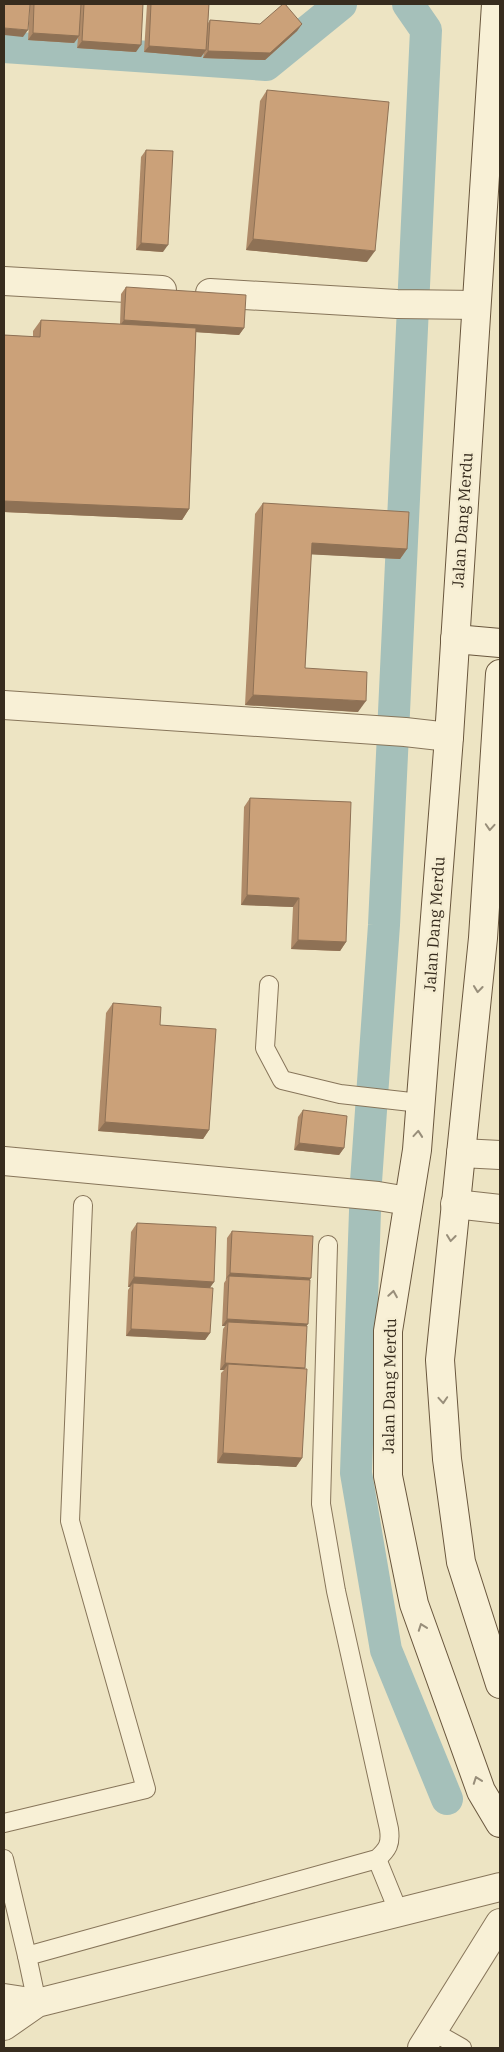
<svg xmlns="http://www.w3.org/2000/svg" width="504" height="2052" font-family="'IBM Plex Serif',serif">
<rect width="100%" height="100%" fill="#ede4c3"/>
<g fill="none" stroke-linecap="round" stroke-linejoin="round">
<!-- canal -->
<g stroke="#a5c0ba" stroke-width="32">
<path d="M408,4L426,30L384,925L366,1182L356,1473L386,1650L447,1799"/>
<path d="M4,47L266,65L341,4"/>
</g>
<!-- lane casing -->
<g stroke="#87755a" stroke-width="20">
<g id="lane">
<path d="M269,985L265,1048L282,1080L340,1094L420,1103"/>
<path d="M4,1823L146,1789L70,1521L83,1205"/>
<path d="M4,1859L27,1956"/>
<path d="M377,1859L399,1913"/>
<path d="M37,2003L27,1956L377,1859C388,1849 391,1844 389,1829L336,1591L321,1504L328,1245"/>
<path d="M432,2031L462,2048"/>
</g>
</g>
<!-- street casing -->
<g stroke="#87755a" stroke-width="30">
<g id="street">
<path d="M4,281L162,290"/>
<path d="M210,293L397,304L476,305"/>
<path d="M4,705L405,732L449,737"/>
<path d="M461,1153L500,1155"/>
<path d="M4,1161L378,1196L408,1201"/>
<path d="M455,1204L500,1209"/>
<path d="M4,1998L37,2003"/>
<path d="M4,2026L37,2003L500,1887"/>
<path d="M422,2048L500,1923"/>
</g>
</g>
<!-- secondary casing -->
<g stroke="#69563d" stroke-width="30">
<g id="secondary">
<path d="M496,4L449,737L417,1150L388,1331V1476L414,1604L481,1791L500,1823"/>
<path d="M455,639L500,643"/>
<path d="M500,674L483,938L440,1360L447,1459L461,1562L500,1684"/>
</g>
</g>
<!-- lane -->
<use href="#lane" stroke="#f8f0d6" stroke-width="18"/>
<!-- street -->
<use href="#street" stroke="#f8f0d6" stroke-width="28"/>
<!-- secondary -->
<use href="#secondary" stroke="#f8f0d6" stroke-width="28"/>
</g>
<!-- wall -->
<g fill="#af8a68">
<path d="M30,4H143L136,52L77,48L78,38L74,43L28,40Z"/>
<path d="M147,4H209L208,23L210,20L260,24H302L297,31L265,60L203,58L204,53L201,57L144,52Z"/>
<path d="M267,90L367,262L246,250L260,101Z"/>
<path d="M146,150L163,252L136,250L141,157Z"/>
<path d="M126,287L244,328L239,335L196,332L189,509L182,520L4,512V335L33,337V331L41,320L120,324L121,294Z"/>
<path d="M263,503L407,549L400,559L311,554L305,668L358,712L245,705L255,514Z"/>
<path d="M250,798L346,942L340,951L291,949L293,907L241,905L244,807Z"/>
<path d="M113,1003L160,1025L209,1130L203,1139L98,1131L106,1013Z"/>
<path d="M303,1110L344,1148L339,1155L294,1150L298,1117Z"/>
<path d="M137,1223L214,1282L210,1287V1333L205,1340L126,1336L128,1290L130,1287H128L131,1232Z"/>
<path d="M232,1231L306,1326L302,1458L296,1467L217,1463L221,1373L224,1370H220L223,1329L225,1326H222L224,1283L226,1280L227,1238Z"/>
</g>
<!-- shaded-wall -->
<g fill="#8e7155">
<path d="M302,24L297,31L265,60L203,58L208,51Z"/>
<path d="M4,28L28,30L23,37L4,35Z"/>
<path d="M33,33L79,36L74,43L28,40Z"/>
<path d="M82,41L141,45L136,52L77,48Z"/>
<path d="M149,46L206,50L201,57L144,52Z"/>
<path d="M253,239L375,251L367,262L246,250Z"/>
<path d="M141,243L168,245L163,252L136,250Z"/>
<path d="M124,320L244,328L239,335L119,327Z"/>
<path d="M4,501L189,509L182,520L4,512Z"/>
<path d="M312,543L407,549L400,559L304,554Z"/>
<path d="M253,695L366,701L358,712L245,705Z"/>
<path d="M247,895L299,898L293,907L241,905Z"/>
<path d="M298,940L346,942L340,951L291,949Z"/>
<path d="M105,1122L209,1130L203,1139L98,1131Z"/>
<path d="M299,1143L344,1148L339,1155L294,1150Z"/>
<path d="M230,1273L311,1278L306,1285L229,1276L225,1280Z"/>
<path d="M134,1277L214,1282L207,1292L133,1283L130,1287H128Z"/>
<path d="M227,1319L308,1324L303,1331L228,1322L225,1326H222Z"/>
<path d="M131,1329L210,1333L205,1340L126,1336Z"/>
<path d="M225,1363L305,1368L228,1364L224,1370H220Z"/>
<path d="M223,1453L302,1458L296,1467L217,1463Z"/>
</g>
<!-- building -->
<g fill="#cba179" stroke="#8e7155">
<path d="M4,4H30L28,30L4,28Z"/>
<path d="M34,4H81L79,36L33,33Z"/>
<path d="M84,4H143L141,45L82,41Z"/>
<path d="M151,4H209L206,50L149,46Z"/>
<path d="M283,4H285L302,24L270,53L208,51L210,20L260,24Z"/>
<path d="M267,90L389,102L375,251L253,239Z"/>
<path d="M146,150L173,151L168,245L141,243Z"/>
<path d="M126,287L246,295L244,328L124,320Z"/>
<path d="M41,320L196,328L189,509L4,501V335L40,337Z"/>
<path d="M263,503L409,512L407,549L312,543L305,668L367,672L366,701L253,695Z"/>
<path d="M250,798L351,802L346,942L298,940L299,898L247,895Z"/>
<path d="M113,1003L161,1007L160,1025L216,1029L209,1130L105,1122Z"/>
<path d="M303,1110L347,1116L344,1148L299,1143Z"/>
<path d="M137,1223L216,1227L214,1282L134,1277Z"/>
<path d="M232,1231L313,1236L311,1278L230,1273Z"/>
<path d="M229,1276L310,1280L308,1324L227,1319Z"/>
<path d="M133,1283L213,1288L210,1333L131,1329Z"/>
<path d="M228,1322L307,1326L305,1368L225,1363Z"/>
<path d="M228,1364L307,1369L302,1458L223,1453Z"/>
</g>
<!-- one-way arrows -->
<defs><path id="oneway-chevron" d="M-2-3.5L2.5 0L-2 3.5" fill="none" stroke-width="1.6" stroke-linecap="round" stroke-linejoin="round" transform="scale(1.25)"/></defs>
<g stroke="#988e7a">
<use href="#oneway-chevron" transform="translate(490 827) rotate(94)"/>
<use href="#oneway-chevron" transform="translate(478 989) rotate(96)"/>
<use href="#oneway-chevron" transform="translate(418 1134) rotate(-85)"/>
<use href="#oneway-chevron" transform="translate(451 1238) rotate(97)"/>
<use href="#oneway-chevron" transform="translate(393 1294) rotate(-81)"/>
<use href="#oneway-chevron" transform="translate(443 1400) rotate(86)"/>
<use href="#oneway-chevron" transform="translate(422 1627) rotate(-110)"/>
<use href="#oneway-chevron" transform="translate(477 1780) rotate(-110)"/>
</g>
<g text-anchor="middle" stroke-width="5" stroke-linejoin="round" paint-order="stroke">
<!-- street labels -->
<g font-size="16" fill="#372c1e" stroke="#f5edd2">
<text transform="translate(462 520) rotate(-86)" y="6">Jalan Dang Merdu</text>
<text transform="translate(434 924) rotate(-86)" y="6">Jalan Dang Merdu</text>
<text transform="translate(389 1386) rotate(-89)" y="6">Jalan Dang Merdu</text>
</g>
</g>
<!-- border -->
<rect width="504" height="2052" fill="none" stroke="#372c1e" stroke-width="10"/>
</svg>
